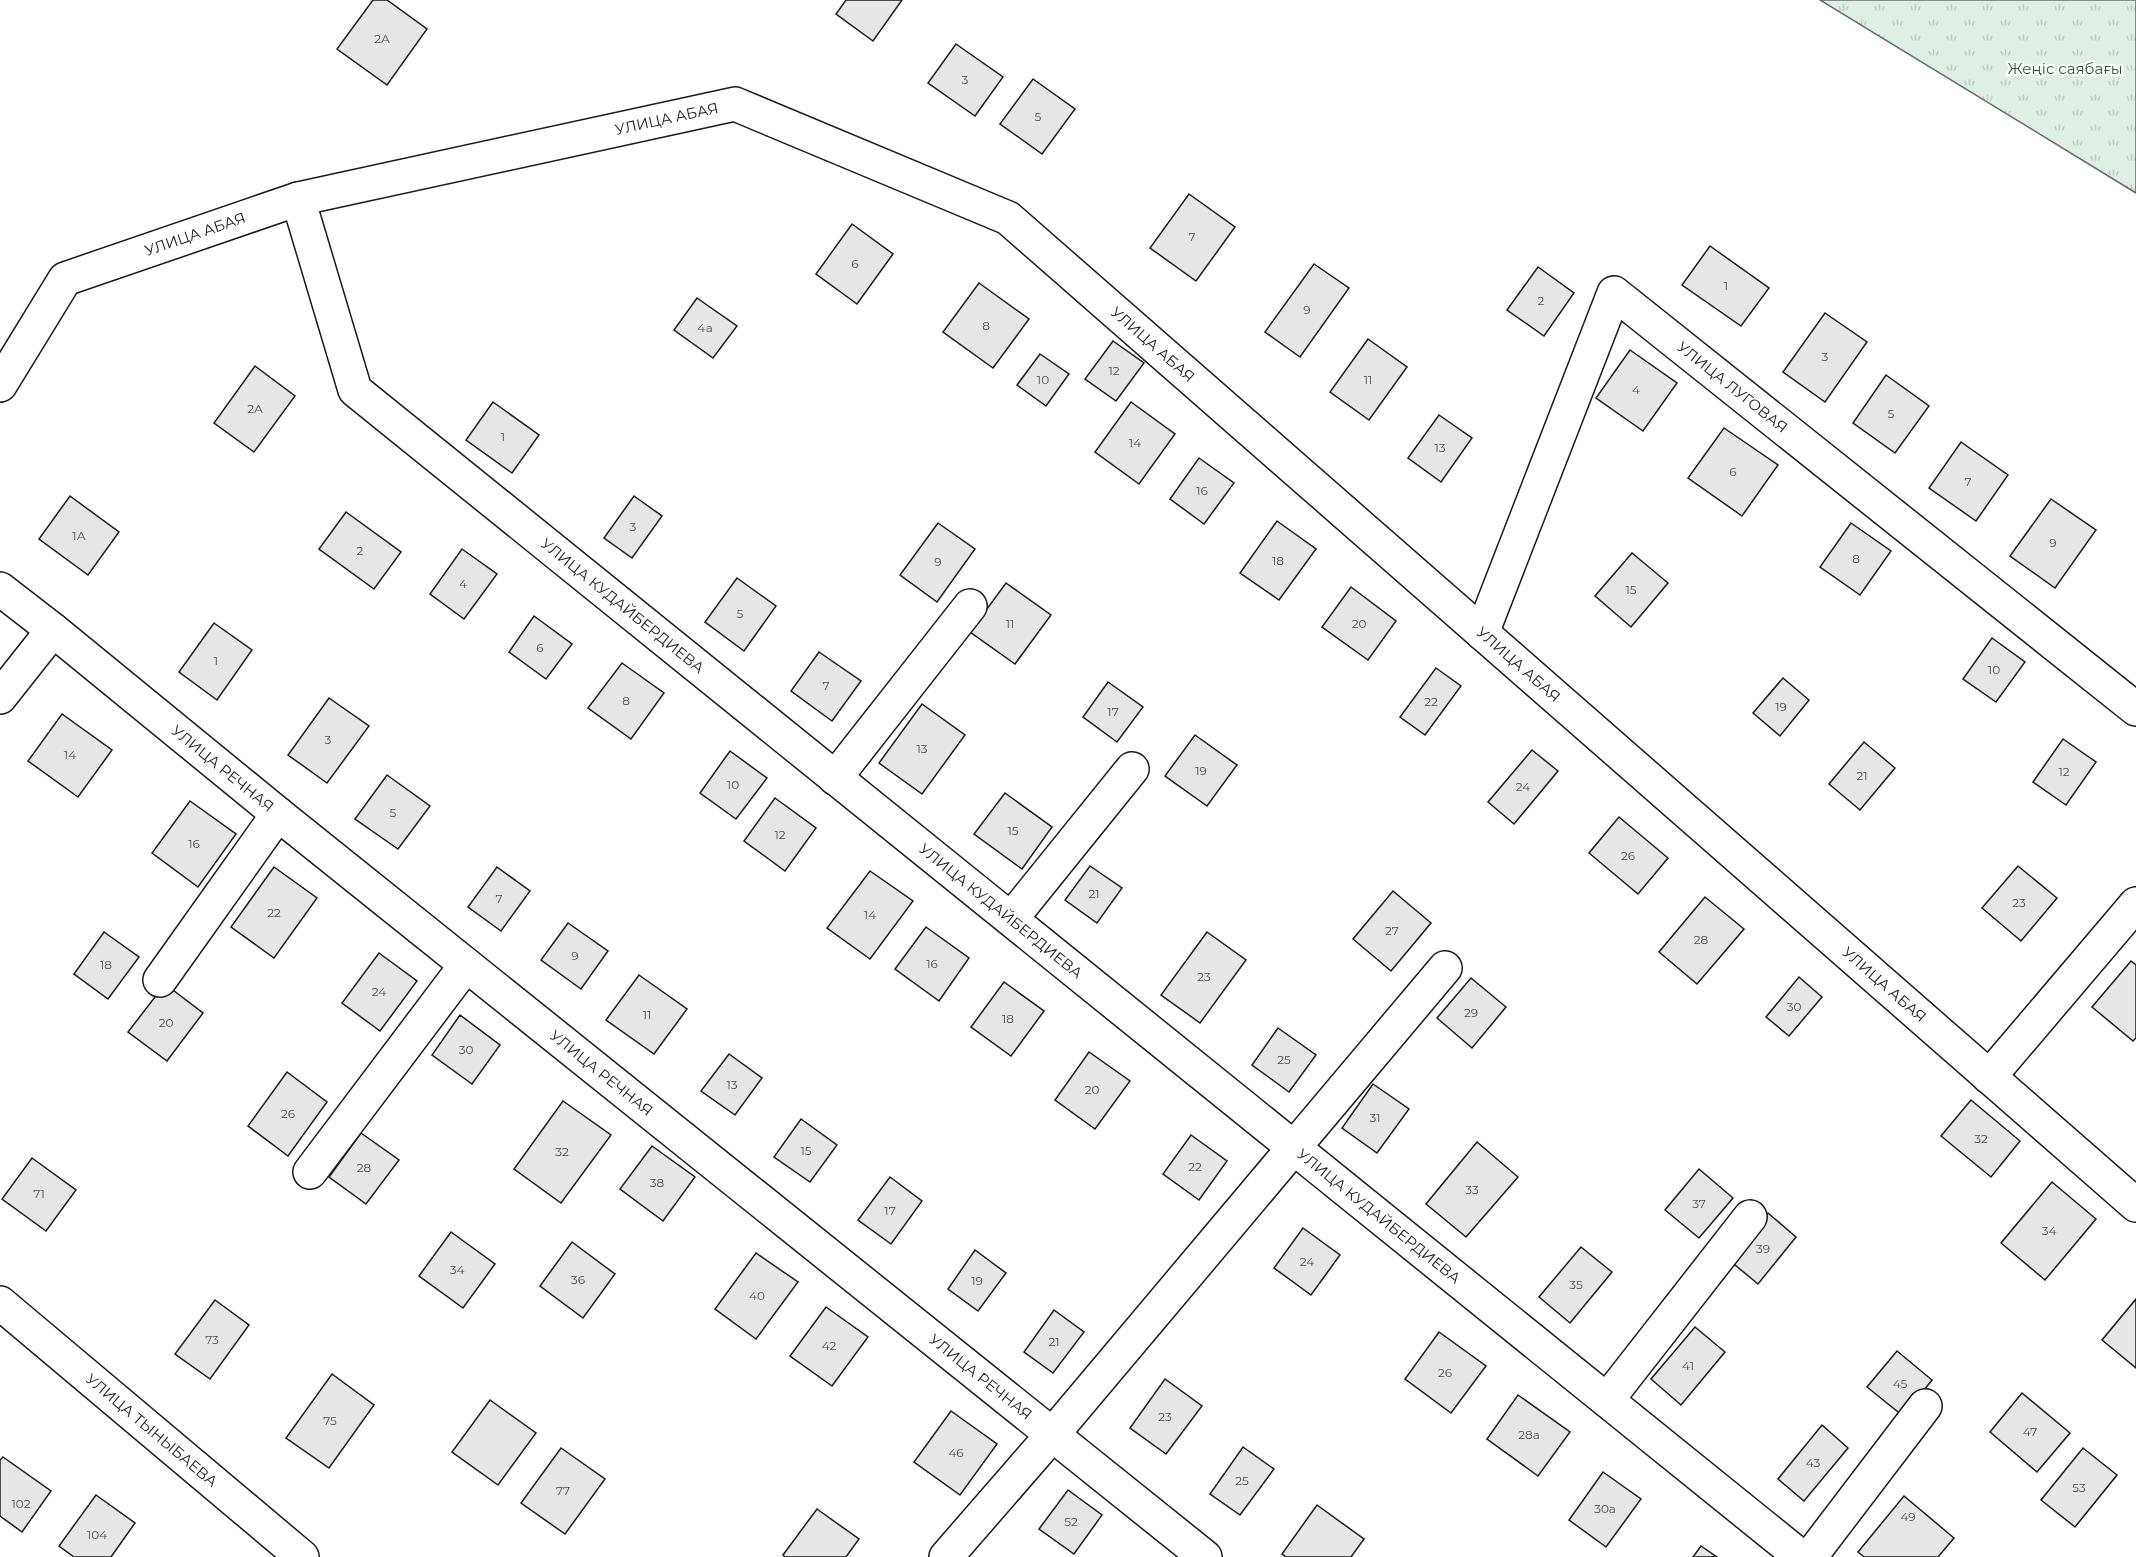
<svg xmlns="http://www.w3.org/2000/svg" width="2136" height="1557" font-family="Montserrat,sans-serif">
<defs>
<pattern id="park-tufts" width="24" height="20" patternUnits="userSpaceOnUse" patternTransform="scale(1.5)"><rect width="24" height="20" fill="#e0efe3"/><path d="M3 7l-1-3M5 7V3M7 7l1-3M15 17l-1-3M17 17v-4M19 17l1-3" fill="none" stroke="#c0ccc2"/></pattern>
</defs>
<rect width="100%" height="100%" fill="#fff"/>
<!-- park -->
<path fill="url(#park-tufts)" stroke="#6a6a6a" stroke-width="1.5" d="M1820,0H2136V193Z"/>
<!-- building -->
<g fill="#e6e6e6" stroke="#1a1a1a" stroke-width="1.5">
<path d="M373,0H387L427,29L387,85L337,49Z"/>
<path d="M846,0H902L873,41L836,14Z"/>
<path d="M956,44L1003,77L975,116L928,83Z"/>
<path d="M1033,79L1075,109L1042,154L1000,124Z"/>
<path d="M1189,194L1235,227L1196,281L1150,248Z"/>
<path d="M852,224L893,254L857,304L816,274Z"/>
<path d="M1710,246L1769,288L1741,326L1682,285Z"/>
<path d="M1314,264L1349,288L1300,357L1265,332Z"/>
<path d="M1538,267L1574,293L1544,336L1507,310Z"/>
<path d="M979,283L1029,319L993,368L943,332Z"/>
<path d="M697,298L737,326L713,358L674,330Z"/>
<path d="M1825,313L1867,342L1825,402L1783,372Z"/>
<path d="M1368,339L1407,367L1369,420L1330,392Z"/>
<path d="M1113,341L1144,363L1116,401L1085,379Z"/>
<path d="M1630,350L1677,383L1643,431L1596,398Z"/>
<path d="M1040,354L1069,374L1046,406L1017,385Z"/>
<path d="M255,366L295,396L254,452L214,423Z"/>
<path d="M1886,375L1929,406L1895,453L1853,423Z"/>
<path d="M493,402L539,435L512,473L466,440Z"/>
<path d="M1131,402L1175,434L1139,484L1095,452Z"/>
<path d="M1439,415L1472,438L1441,482L1408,458Z"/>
<path d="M1724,428L1778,465L1742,516L1688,478Z"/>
<path d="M1961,442L2008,475L1976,521L1929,488Z"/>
<path d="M1199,458L1234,483L1204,524L1170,499Z"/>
<path d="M70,496L119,532L88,575L39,539Z"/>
<path d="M634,496L662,516L632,558L604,538Z"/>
<path d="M2051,499L2096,530L2055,588L2010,556Z"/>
<path d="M346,512L401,552L374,589L319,549Z"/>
<path d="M1277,521L1316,549L1279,600L1240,573Z"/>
<path d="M938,523L975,549L937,602L900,575Z"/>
<path d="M1851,523L1891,551L1860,595L1820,567Z"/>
<path d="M462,549L497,574L464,619L430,594Z"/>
<path d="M1632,553L1668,583L1631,627L1595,596Z"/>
<path d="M737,578L776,606L744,651L705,622Z"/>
<path d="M1006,583L1051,615L1015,664L970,632Z"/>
<path d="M1351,587L1396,621L1368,660L1322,627Z"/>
<path d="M534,616L572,644L546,679L509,652Z"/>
<path d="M214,623L252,650L217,700L179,672Z"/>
<path d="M1992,638L2025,662L1996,702L1963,679Z"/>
<path d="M819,652L861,681L832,721L791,691Z"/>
<path d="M622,663L664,693L631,739L588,708Z"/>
<path d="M1436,668L1461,686L1425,735L1400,717Z"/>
<path d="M1783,678L1809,700L1780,736L1753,713Z"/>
<path d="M1108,682L1143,707L1117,742L1083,717Z"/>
<path d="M329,698L369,726L327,783L288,755Z"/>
<path d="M922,704L965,735L922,794L879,763Z"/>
<path d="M62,714L112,750L78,797L28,761Z"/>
<path d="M1195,735L1237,765L1207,806L1165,776Z"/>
<path d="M2063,739L2096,762L2066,805L2033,782Z"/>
<path d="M1864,742L1895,768L1860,810L1829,784Z"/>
<path d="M1532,750L1558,771L1514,824L1488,802Z"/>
<path d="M730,751L767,778L736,819L700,793Z"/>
<path d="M387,775L430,806L398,849L355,819Z"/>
<path d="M1005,793L1052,827L1022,869L974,834Z"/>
<path d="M775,798L816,828L785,871L744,841Z"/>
<path d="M190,801L236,834L198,887L152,853Z"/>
<path d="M1619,817L1668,858L1638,894L1589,853Z"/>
<path d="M1090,866L1122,888L1097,923L1065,900Z"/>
<path d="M2018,866L2057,898L2021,941L1982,908Z"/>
<path d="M274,867L317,898L274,958L231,927Z"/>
<path d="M497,867L530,891L501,931L468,907Z"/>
<path d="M870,871L913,901L870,959L827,928Z"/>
<path d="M1393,891L1431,923L1391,971L1353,939Z"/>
<path d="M1705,897L1744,929L1697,984L1659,952Z"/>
<path d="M568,923L608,951L581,989L541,960Z"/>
<path d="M926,927L969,958L939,1001L895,969Z"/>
<path d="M104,932L139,957L108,999L74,974Z"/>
<path d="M1207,932L1246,960L1200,1023L1161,995Z"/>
<path d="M379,953L417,981L380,1031L342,1003Z"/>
<path d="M2131,961L2136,965V1038L2133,1041L2092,1007Z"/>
<path d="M639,975L687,1009L654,1054L606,1020Z"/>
<path d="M1799,977L1822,997L1789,1036L1766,1017Z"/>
<path d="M1471,978L1506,1007L1472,1048L1437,1018Z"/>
<path d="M1004,982L1044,1011L1011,1056L971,1027Z"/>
<path d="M165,984L203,1013L167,1061L128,1032Z"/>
<path d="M460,1015L500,1045L472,1084L432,1055Z"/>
<path d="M1278,1028L1316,1055L1289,1092L1252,1065Z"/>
<path d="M1089,1052L1130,1081L1095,1129L1055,1100Z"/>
<path d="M729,1054L762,1078L735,1115L701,1091Z"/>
<path d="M287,1072L327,1102L288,1156L248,1126Z"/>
<path d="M1373,1084L1409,1109L1377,1153L1342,1128Z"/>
<path d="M1971,1100L2020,1141L1991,1177L1941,1136Z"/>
<path d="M563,1101L611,1135L561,1203L514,1169Z"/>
<path d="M801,1119L837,1145L810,1182L774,1157Z"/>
<path d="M361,1133L399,1160L366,1204L329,1177Z"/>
<path d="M1191,1135L1227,1161L1199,1200L1163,1174Z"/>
<path d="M1477,1142L1518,1177L1466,1237L1426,1204Z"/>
<path d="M652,1146L695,1177L663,1221L620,1189Z"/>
<path d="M32,1158L76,1190L46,1231L2,1199Z"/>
<path d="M1699,1169L1733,1198L1699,1238L1665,1210Z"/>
<path d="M890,1177L922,1201L891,1244L858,1220Z"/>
<path d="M2052,1182L2096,1219L2045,1280L2001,1243Z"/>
<path d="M1768,1213L1796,1237L1758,1284L1729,1260Z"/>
<path d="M1303,1228L1340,1255L1311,1295L1274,1268Z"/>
<path d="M451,1232L495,1264L463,1308L419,1276Z"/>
<path d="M572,1242L615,1274L583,1318L540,1286Z"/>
<path d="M1581,1247L1612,1272L1570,1323L1539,1297Z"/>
<path d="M975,1250L1006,1273L978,1311L948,1289Z"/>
<path d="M756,1253L798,1282L756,1339L715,1309Z"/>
<path d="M2136,1299V1368L2102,1340Z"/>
<path d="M215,1300L249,1325L210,1379L175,1354Z"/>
<path d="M826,1307L868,1337L832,1386L790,1356Z"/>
<path d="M1054,1310L1084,1332L1053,1373L1024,1352Z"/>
<path d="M1695,1327L1725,1352L1681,1405L1651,1379Z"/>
<path d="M1439,1332L1486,1366L1451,1413L1405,1379Z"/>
<path d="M1897,1351L1932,1380L1903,1416L1867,1387Z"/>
<path d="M332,1374L374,1405L329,1468L286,1438Z"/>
<path d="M1165,1379L1202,1406L1166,1454L1130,1428Z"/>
<path d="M2022,1393L2070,1433L2037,1472L1990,1432Z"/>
<path d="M1518,1395L1570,1432L1538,1476L1487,1439Z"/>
<path d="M490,1400L536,1433L498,1485L452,1452Z"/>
<path d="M951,1411L997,1444L960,1495L914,1462Z"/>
<path d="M1822,1425L1848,1448L1804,1501L1778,1479Z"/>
<path d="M1243,1447L1274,1469L1240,1515L1210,1494Z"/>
<path d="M561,1448L605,1479L565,1534L521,1503Z"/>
<path d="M2083,1448L2117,1475L2075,1527L2041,1500Z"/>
<path d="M3,1457L51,1491L22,1532L0,1516V1460Z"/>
<path d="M1603,1472L1641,1499L1606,1547L1569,1520Z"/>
<path d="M1068,1490L1102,1515L1074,1554L1039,1529Z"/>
<path d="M96,1495L135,1523L111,1557H74L59,1546Z"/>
<path d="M1904,1496L1954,1538L1938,1557H1864L1858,1552Z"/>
<path d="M1317,1505L1364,1539L1351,1557H1286L1282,1554Z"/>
<path d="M817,1509L859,1539L846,1557H785L783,1555Z"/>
<path d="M1701,1546L1717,1557H1693Z"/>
</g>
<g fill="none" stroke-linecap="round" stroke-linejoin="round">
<!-- minor casing -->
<g stroke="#1a1a1a" stroke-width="36">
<g id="minor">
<path id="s1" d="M298,199L355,390L1801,1557"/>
<path id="s2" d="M0,385L65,279L298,199L735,104L1008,218L2136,1205"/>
<path id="s3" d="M0,589L53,630L278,814L1205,1557"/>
<path id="s4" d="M1482,633L1614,293L2136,709"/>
<path d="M0,697L53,630"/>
<path d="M835,778L970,606"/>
<path d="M1011,919L1132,769"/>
<path d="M160,980L278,814"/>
<path d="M1989,1077L2136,904"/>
<path d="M310,1172L466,965"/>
<path id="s5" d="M0,1303L302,1557"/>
<path d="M1607,1400L1750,1217"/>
<path d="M946,1557L1052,1435L1445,968"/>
<path d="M1810,1557L1925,1406"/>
</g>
</g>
<!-- minor -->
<use href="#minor" stroke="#fff" stroke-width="33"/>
</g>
<g text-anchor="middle" stroke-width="4.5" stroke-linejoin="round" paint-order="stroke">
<!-- number labels -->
<g font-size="12" fill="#4d4d4d">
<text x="382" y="43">2А</text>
<text x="965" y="84">3</text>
<text x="1038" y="121">5</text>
<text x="1192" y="241">7</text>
<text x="855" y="268">6</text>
<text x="1726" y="290">1</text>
<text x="1541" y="305">2</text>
<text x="1307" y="314">9</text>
<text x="986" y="330">8</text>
<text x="705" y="332">4а</text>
<text x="1825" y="361">3</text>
<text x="1114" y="375">12</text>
<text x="1043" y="384">10</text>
<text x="1368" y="384">11</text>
<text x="1636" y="394">4</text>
<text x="255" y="413">2А</text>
<text x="1891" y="418">5</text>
<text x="503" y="441">1</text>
<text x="1135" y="447">14</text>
<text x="1440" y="452">13</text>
<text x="1733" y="476">6</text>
<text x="1968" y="486">7</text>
<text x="1202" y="495">16</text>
<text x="633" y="531">3</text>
<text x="79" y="540">1А</text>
<text x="2053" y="547">9</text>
<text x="360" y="555">2</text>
<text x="1856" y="563">8</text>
<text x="1278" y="565">18</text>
<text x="938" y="566">9</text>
<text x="463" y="588">4</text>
<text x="1631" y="594">15</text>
<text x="740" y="618">5</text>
<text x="1010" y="628">11</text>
<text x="1359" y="628">20</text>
<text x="540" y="652">6</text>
<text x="216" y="665">1</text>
<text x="1994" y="674">10</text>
<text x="826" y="690">7</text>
<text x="626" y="705">8</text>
<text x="1431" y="706">22</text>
<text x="1781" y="711">19</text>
<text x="1113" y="716">17</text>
<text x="328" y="744">3</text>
<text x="922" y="753">13</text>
<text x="70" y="759">14</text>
<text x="1201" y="775">19</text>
<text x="2064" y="776">12</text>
<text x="1862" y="780">21</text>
<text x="733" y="789">10</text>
<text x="1523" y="791">24</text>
<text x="393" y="817">5</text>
<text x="1013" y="835">15</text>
<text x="780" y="839">12</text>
<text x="194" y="848">16</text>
<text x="1628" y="860">26</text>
<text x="1094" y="898">21</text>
<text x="499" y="903">7</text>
<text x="2019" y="907">23</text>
<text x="274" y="917">22</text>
<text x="870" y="919">14</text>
<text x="1392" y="935">27</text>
<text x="1701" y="944">28</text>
<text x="575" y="960">9</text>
<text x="932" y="968">16</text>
<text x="106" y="969">18</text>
<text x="1204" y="981">23</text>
<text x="379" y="996">24</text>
<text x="1794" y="1011">30</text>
<text x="1471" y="1017">29</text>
<text x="647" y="1019">11</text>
<text x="1008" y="1023">18</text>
<text x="166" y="1027">20</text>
<text x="466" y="1054">30</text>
<text x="1284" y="1064">25</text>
<text x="732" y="1089">13</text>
<text x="1092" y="1094">20</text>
<text x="288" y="1118">26</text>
<text x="1375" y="1122">31</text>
<text x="1981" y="1143">32</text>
<text x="806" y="1155">15</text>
<text x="562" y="1156">32</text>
<text x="1195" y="1171">22</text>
<text x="364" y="1172">28</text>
<text x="657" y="1187">38</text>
<text x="1472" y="1194">33</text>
<text x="39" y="1198">71</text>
<text x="1699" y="1208">37</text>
<text x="890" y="1215">17</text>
<text x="2049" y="1235">34</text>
<text x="1763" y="1253">39</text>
<text x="1307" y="1266">24</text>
<text x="457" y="1274">34</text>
<text x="578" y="1284">36</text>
<text x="977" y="1285">19</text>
<text x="1576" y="1289">35</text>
<text x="757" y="1300">40</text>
<text x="212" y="1344">73</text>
<text x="1054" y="1346">21</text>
<text x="829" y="1350">42</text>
<text x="1688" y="1370">41</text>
<text x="1445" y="1377">26</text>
<text x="1900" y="1388">45</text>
<text x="1165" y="1421">23</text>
<text x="330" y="1425">75</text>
<text x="2030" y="1436">47</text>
<text x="1529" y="1439">28а</text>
<text x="956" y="1457">46</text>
<text x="1813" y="1467">43</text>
<text x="1242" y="1485">25</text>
<text x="2079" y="1492">53</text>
<text x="563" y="1495">77</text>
<text x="21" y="1508">102</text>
<text x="1605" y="1513">30а</text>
<text x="1908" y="1521">49</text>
<text x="1071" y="1526">52</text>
<text x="97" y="1539">104</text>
</g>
<!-- park labels -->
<g font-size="15" fill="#2b5a34" stroke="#fff">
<text x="2065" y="74">Жеңіс саябағы</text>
</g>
<!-- street labels -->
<g font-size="15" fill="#1a1a1a" stroke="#fff">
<text dy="5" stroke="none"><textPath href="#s2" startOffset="748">УЛИЦА АБАЯ</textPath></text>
<text dy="5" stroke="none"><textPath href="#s2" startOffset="262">УЛИЦА АБАЯ</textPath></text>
<text dy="5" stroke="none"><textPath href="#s2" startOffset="1306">УЛИЦА АБАЯ</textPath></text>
<text dy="5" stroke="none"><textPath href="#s4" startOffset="516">УЛИЦА ЛУГОВАЯ</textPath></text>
<text dy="5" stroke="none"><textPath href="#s1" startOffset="543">УЛИЦА КУДАЙБЕРДИЕВА</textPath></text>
<text dy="5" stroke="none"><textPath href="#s2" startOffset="1792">УЛИЦА АБАЯ</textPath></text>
<text dy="5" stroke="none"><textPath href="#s3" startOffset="286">УЛИЦА РЕЧНАЯ</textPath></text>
<text dy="5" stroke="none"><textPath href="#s1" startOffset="1029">УЛИЦА КУДАЙБЕРДИЕВА</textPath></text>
<text dy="5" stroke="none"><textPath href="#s2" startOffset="2278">УЛИЦА АБАЯ</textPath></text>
<text dy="5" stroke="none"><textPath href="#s3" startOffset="772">УЛИЦА РЕЧНАЯ</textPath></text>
<text dy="5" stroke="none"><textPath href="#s1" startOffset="1515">УЛИЦА КУДАЙБЕРДИЕВА</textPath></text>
<text dy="5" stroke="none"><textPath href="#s3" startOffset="1258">УЛИЦА РЕЧНАЯ</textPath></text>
<text dy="5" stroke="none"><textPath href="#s5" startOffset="198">УЛИЦА ТЫНЫБАЕВА</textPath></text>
</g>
</g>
</svg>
